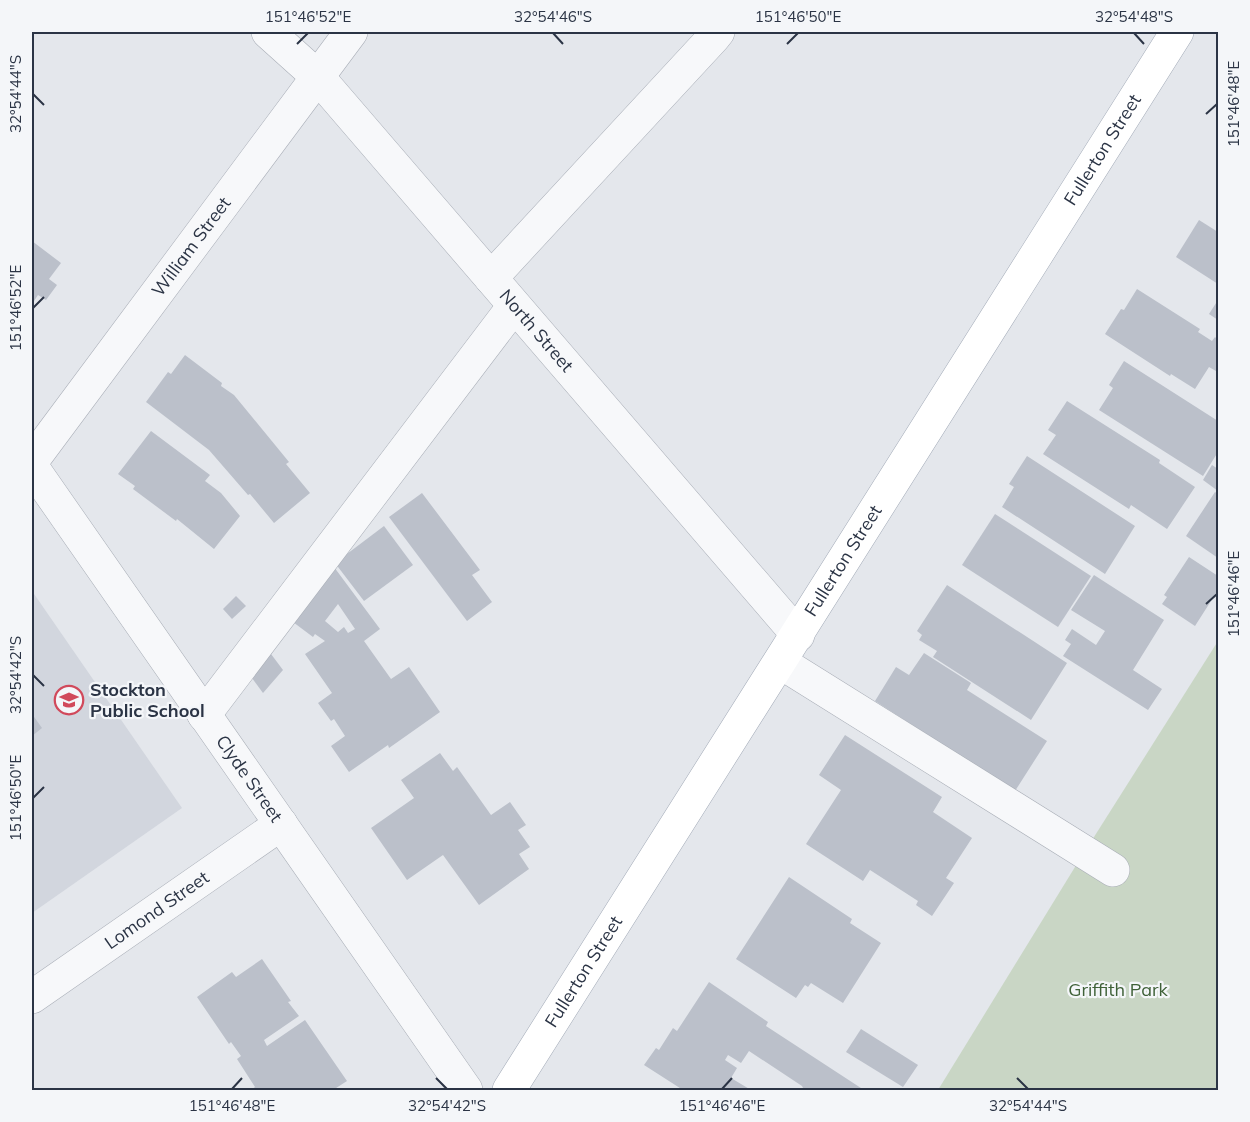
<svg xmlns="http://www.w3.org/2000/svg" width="1250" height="1122" font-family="Mulish,sans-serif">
<rect width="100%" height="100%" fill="#e4e7ec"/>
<!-- built -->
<path fill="#d2d6de" d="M32,591L182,808L32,913Z"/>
<!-- green -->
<path fill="#c9d6c5" d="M1218,641V1090H938L1075,867Z"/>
<!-- building -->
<g fill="#bbc0ca" fill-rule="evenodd">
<path d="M1199,220L1218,232V284L1176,257Z"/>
<path d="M32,241L61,263L49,279L57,285L46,300L38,295L32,304Z"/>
<path d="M1137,289L1200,329L1198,332L1212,341L1215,337L1218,340V367L1216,371L1209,367L1195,389L1171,374L1170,376L1105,334L1121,309L1124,310Z"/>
<path d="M1218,300V320L1209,314Z"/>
<path d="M185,355L222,383L221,386L234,395L289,462L286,464L310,493L274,523L250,494L248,495L209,450L146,402L168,372L171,374Z"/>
<path d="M1124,361L1218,421V452L1203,476L1099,410L1113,388L1109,385Z"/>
<path d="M1067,401L1160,460L1159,463L1195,487L1167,529L1131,505L1129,509L1043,454L1056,435L1048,430Z"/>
<path d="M151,431L210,475L205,481L221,493L240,516L214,549L177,519L176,521L133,489L135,486L118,474Z"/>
<path d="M1027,456L1135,526L1105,574L1002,507L1014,487L1009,484Z"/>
<path d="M1212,465L1218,469V491L1203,480Z"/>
<path d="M1215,492L1218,494V558L1186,536Z"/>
<path d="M422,493L480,570L472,575L492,602L467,621L389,517Z"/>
<path d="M995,514L1091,576L1058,627L962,565Z"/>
<path d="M384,526L413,565L364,601L335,563Z"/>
<path d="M1189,557L1218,576V590L1195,626L1162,604L1167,597L1164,595Z"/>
<path d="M334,567L380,629L364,641L391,679L409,667L440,712L389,748L388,745L349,772L331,746L345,736L334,719L331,721L318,703L332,693L305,654L325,641L315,634L313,637L293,622ZM338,604L355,629L348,633L344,627L338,632L325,621Z"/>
<path d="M1094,575L1164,620L1133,670L1162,689L1148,710L1063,656L1071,644L1065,640L1072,629L1096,645L1105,631L1071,610Z"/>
<path d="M947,585L1067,663L1031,720L933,657L937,651L919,640L922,635L917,631Z"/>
<path d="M236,596L246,606L232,619L223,609Z"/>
<path d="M268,650L283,670L263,693L249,674Z"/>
<path d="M924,653L971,683L967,690L1047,741L1015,791L875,701L896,667L909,675Z"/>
<path d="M32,714L42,728L32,736Z"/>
<path d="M845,735L942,797L933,812L972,838L946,878L954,883L932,916L916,905L918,901L870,870L863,881L806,844L841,790L819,775Z"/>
<path d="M440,753L453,771L457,767L491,815L510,802L526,825L518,830L530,847L519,854L529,869L479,905L443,855L407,880L371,828L414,798L401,780Z"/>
<path d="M789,877L852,919L850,923L881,943L843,1003L811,983L808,987L805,985L796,998L736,959Z"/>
<path d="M262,959L291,1001L288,1002L299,1016L264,1040L267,1046L305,1020L347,1081L333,1090H251L255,1087L237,1059L241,1056L231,1042L229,1044L197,997L232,972L236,977Z"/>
<path d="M709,982L768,1022L766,1026L864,1090H804L802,1086L749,1051L741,1063L728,1055L725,1060L737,1068L731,1078L751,1090H683L644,1065L656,1048L659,1050L673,1028L677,1031Z"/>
<path d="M861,1029L918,1065L903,1087L846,1052Z"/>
</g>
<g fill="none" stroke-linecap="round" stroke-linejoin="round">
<!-- minor casing -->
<g stroke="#a9aeb7" stroke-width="34">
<g id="minor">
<path id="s1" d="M268,32L318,77L798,635"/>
<path d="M491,278L714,37L718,32"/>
<path id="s2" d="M32,461L351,32"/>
<path id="s3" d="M32,467L466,1090"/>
<path d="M780,662L1113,870"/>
<path d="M204,715L514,306"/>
<path id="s4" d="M32,997L281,824"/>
</g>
</g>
<!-- major casing -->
<g stroke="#a3abb8" stroke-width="34">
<g id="major">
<path id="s5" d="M509,1090L1177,32"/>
</g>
</g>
<!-- minor -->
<use href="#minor" stroke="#f7f8fa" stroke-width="33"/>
<!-- major -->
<use href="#major" stroke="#fff" stroke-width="33"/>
</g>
<!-- ticks -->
<path fill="none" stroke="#2b3445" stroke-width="2" d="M553,33L563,44M1134,33L1144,44M297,44L308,33M787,44L798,33M33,94L44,105M1206,114L1217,104M33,308L44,297M1206,604L1217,594M33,675L44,686M33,798L44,787M436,1078L447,1089M1017,1078L1028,1089M232,1089L242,1078M722,1089L732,1078"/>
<!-- icons -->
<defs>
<g id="school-ring" transform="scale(1.5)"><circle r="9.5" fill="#f4f6f9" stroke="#d1495b" stroke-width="1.5"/><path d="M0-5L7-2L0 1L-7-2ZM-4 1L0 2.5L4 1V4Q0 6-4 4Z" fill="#d1495b"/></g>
</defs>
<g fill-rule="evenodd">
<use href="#school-ring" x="69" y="700"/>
</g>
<g text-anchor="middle" stroke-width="4.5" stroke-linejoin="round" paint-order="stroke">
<!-- street labels -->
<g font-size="18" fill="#2b3445" stroke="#f4f6f9">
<text dy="6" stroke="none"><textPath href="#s5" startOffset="1112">Fullerton Street</textPath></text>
<text dy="6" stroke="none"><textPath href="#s2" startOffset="267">William Street</textPath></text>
<text dy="6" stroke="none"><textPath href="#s1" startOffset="402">North Street</textPath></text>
<text dy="6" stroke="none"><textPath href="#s5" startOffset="626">Fullerton Street</textPath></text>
<text dy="6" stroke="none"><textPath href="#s3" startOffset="380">Clyde Street</textPath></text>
<text dy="6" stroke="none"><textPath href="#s4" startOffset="152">Lomond Street</textPath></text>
<text dy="6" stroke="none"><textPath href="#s5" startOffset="140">Fullerton Street</textPath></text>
</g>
<!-- poi labels -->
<g font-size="18" font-weight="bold" fill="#2b3445" stroke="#f4f6f9" text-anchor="start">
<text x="90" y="696">Stockton<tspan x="90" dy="21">Public School</tspan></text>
</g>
<!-- park labels -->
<g font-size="18" fill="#3f6138" stroke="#f4f6f9">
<text x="1118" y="996">Griffith Park</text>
</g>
</g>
<!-- border -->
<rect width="1250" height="1122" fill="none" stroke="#f4f6f9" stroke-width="66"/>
<rect x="33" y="33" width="1184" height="1056" fill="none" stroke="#2b3445" stroke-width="2"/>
<g font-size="15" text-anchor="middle" fill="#2b3445">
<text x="308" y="22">151°46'52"E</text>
<text x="553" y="22">32°54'46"S</text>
<text x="798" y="22">151°46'50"E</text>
<text x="1134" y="22">32°54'48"S</text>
<text transform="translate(16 94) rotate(-90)" y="5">32°54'44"S</text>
<text transform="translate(1234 104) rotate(-90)" y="5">151°46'48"E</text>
<text transform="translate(16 308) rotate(-90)" y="5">151°46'52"E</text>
<text transform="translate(1234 594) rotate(-90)" y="5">151°46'46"E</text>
<text transform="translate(16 675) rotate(-90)" y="5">32°54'42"S</text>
<text transform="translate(16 798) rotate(-90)" y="5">151°46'50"E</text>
<text x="232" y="1111">151°46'48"E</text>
<text x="447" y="1111">32°54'42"S</text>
<text x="722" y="1111">151°46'46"E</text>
<text x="1028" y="1111">32°54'44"S</text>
</g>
</svg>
